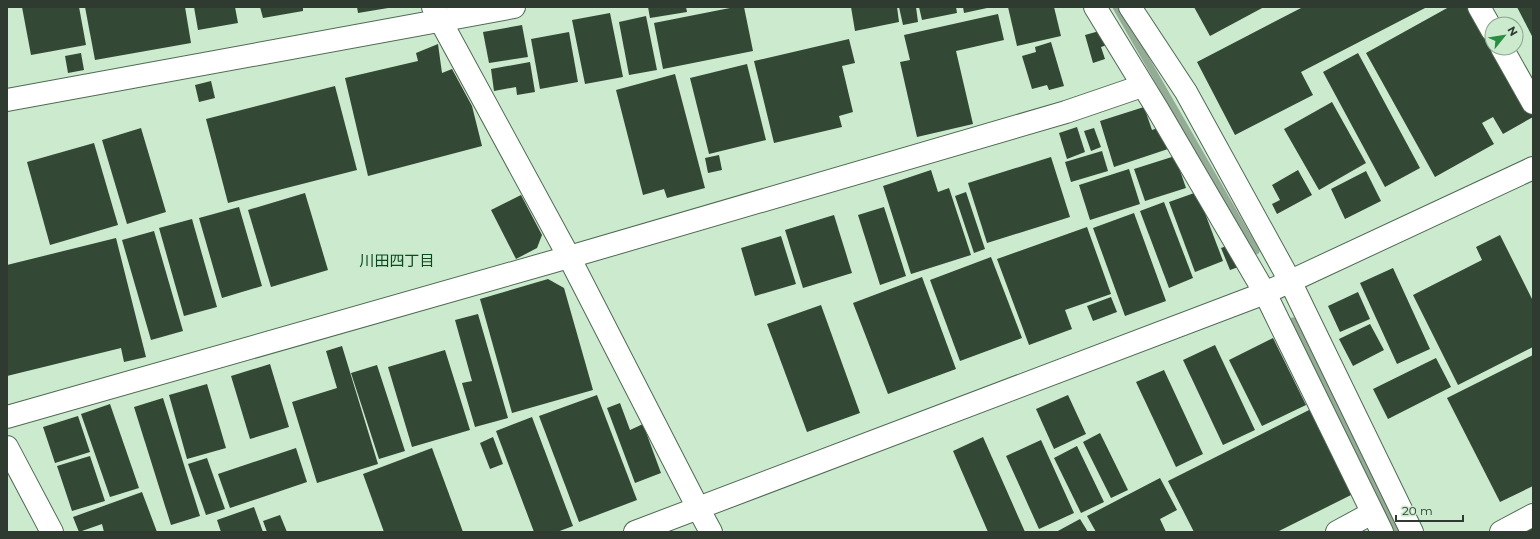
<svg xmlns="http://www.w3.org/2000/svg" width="1540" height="539" font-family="Montserrat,'Noto Sans JP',sans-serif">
<rect width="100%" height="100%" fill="#cbeace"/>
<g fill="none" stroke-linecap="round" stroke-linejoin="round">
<!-- stream -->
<g stroke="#94ac96" stroke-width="7">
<path d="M1116,7L1256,251"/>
<path d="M1293,321L1397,532"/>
</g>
</g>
<!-- building -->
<g fill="#334835">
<path d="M22,7H79L86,45L31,55Z"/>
<path d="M85,7H185L191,43L95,60Z"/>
<path d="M194,7H235L238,23L198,30Z"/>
<path d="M260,7H303V11L263,18Z"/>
<path d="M357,7H388V8L358,13Z"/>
<path d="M648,7H686L687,12L650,18Z"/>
<path d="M735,7H744L753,51L663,69L654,23Z"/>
<path d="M851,7H897L899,22L855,31Z"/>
<path d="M899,7H916L918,22L903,25Z"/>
<path d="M919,7H956L957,13L922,20Z"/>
<path d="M963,7H987V8L964,13Z"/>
<path d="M1008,7H1054L1061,36L1017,46Z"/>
<path d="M1194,7H1264L1210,36Z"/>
<path d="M1303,7H1427L1301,72L1313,95L1235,135L1197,62Z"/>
<path d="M1449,7H1474L1492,39V48L1533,113V117L1503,134L1493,117L1482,123L1494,144L1435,177L1366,53Z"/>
<path d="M1517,7H1533V38Z"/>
<path d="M610,13L623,77L585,84L572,20Z"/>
<path d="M998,14L1004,40L956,51L973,124L917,137L900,62L910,60L904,35Z"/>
<path d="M646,16L657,70L629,75L619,22Z"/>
<path d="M522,25L528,57L489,63L483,32Z"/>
<path d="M1103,30L1107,45L1101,47L1105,59L1093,63L1085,35Z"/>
<path d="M569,32L578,82L540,89L531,39Z"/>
<path d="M849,39L855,63L842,66L853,112L839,116L842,127L774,143L754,61Z"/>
<path d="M1051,42L1064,86L1049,90L1047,85L1032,89L1022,56L1036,52L1035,47Z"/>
<path d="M438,44L442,73L452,69L472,106L482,146L368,176L345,78L418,61L416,53Z"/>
<path d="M81,53L84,70L68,73L65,56Z"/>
<path d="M1358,53L1420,168L1385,187L1323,72Z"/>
<path d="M530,62L535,92L517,95L516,87L494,91L491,69Z"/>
<path d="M747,64L766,140L709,154L690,78Z"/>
<path d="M675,74L705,188L667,198L664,189L643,195L616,90Z"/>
<path d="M211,81L215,98L199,102L195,85Z"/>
<path d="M335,86L357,170L228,203L206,119Z"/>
<path d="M1332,102L1366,163L1319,190L1284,129Z"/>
<path d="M1144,107L1152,130L1163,126L1171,148L1114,167L1100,121Z"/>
<path d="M1077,127L1085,152L1067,159L1059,133Z"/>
<path d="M141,128L166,212L127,224L102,140Z"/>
<path d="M1094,128L1101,147L1091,151L1084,131Z"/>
<path d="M94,143L118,225L50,245L27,162Z"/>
<path d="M1102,151L1108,171L1071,182L1065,162Z"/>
<path d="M719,155L722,170L708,173L705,158Z"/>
<path d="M1175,156L1186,188L1145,201L1134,169Z"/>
<path d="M1051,157L1070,217L987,243L968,183Z"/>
<path d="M1129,169L1140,204L1090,220L1079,185Z"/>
<path d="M931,170L938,192L949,188L971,255L911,274L883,186Z"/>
<path d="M1298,170L1312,195L1277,214L1272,204L1280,200L1272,185Z"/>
<path d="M1366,171L1381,201L1345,219L1331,189Z"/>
<path d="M966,192L985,249L974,253L955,196Z"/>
<path d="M1197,192L1223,261L1195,272L1169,202Z"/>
<path d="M305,193L328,270L271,287L248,210Z"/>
<path d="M521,195L542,235L537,248L516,259L491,210Z"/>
<path d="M1164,202L1193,278L1169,288L1140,211Z"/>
<path d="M239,207L262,286L222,298L199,218Z"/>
<path d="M884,207L906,276L880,285L858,215Z"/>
<path d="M1134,213L1166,301L1125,316L1093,228Z"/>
<path d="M834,215L852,273L803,288L785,230Z"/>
<path d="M192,219L217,307L184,316L159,228Z"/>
<path d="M1087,227L1111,294L1065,310L1072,329L1029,345L997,259Z"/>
<path d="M154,231L183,331L151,340L122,240Z"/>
<path d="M1500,235L1533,301V347L1458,385L1413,295L1482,260L1476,247Z"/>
<path d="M781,236L796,284L755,296L741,248Z"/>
<path d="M116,238L146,357L124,362L121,348L7,376V265Z"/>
<path d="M1232,244L1241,266L1230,270L1221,248Z"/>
<path d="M991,257L1022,338L960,361L930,280Z"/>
<path d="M1393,268L1430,349L1397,364L1360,283Z"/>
<path d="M922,277L956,369L888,394L853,303Z"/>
<path d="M548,279L564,288L593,390L512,413L480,299Z"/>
<path d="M1358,292L1370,319L1340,332L1328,306Z"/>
<path d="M1111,297L1117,312L1093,321L1087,306Z"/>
<path d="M821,305L860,413L807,432L767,324Z"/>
<path d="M478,314L508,418L475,427L462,383L472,381L455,320Z"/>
<path d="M1370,324L1384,350L1353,366L1339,339Z"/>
<path d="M1273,338L1306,405L1262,426L1229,360Z"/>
<path d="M1215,345L1255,430L1223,445L1183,360Z"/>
<path d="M342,346L378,464L317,483L292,402L337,388L326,351Z"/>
<path d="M445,350L470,430L412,447L388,367Z"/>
<path d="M1533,355V486L1500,502L1447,398Z"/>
<path d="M1436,358L1451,387L1388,419L1373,389Z"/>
<path d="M270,364L289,427L250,439L231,376Z"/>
<path d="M377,365L405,451L379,459L351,373Z"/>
<path d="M1164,370L1203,454L1176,467L1136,382Z"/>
<path d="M207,384L226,448L187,459L169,395Z"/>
<path d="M597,395L637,500L579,522L539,416Z"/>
<path d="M1068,395L1086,434L1054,449L1036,409Z"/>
<path d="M163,398L200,516L171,525L134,407Z"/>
<path d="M620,403L630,430L643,424L661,473L635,483L607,408Z"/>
<path d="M110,404L139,488L110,497L81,414Z"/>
<path d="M1311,409L1353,494L1277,532H1194L1168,481Z"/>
<path d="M78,416L90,452L55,463L43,427Z"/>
<path d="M532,417L573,526L557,532H534L496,431Z"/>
<path d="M1100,433L1128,490L1111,498L1083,442Z"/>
<path d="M493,437L503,464L490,469L480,443Z"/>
<path d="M983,437L1025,532H988L953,451Z"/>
<path d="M1041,440L1074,513L1039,529L1006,456Z"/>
<path d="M1077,446L1104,502L1081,513L1054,458Z"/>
<path d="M296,448L307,482L230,508L218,474Z"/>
<path d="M432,448L463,532H384L363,474Z"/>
<path d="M90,456L105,501L72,511L57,466Z"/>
<path d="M207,458L225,509L206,515L188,464Z"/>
<path d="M1160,478L1177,510L1160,519L1166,532H1096L1087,516Z"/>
<path d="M142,492L157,532H104L102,524L79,532L73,517Z"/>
<path d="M254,507L263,532H221L217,520Z"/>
<path d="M280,515L287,532H267L263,521Z"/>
<path d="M1080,519L1088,532H1056Z"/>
<path d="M1533,526V532H1526L1525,531Z"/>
</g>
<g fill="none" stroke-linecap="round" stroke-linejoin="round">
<!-- minor casing -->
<g stroke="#4f6a52" stroke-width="24">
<g id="minor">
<path d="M1095,7L1158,110L1265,293L1382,532"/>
<path d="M1130,7L1186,92L1290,281L1412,532"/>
<path d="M1479,7L1492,30"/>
<path d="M1502,48L1533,103"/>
<path d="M7,100L514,7"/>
<path d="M7,417L569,257L1066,112L1142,86"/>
<path d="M7,447L52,532"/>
<path d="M698,508L711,532"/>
<path d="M1337,532L1372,513"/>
<path d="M1501,532L1533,515"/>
</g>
</g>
<!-- tertiary casing -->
<g stroke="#4f6a52" stroke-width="24">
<g id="tertiary">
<path d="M433,7L569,257L698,508"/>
<path d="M635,532L1265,293L1533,168"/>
</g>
</g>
<!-- minor -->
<use href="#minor" stroke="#fff" stroke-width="22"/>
<!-- tertiary -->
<use href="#tertiary" stroke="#fff" stroke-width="22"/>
</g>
<g text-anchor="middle" stroke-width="4" stroke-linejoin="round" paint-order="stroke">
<!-- neighbourhood labels -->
<g font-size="15" fill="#084b1c" stroke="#cbeace">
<text x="397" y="266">川田四丁目</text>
</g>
</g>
<!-- border -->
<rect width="1540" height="539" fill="none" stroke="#2f3b31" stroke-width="16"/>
<!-- north arrow -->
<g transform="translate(1504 36) rotate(60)"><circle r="19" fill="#cbeace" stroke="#8da48f"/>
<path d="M0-3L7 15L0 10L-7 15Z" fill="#2a8d42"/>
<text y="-6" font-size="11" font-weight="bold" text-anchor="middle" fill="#2f3b31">N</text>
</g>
<!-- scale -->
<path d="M1396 515v6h67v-6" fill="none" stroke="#2f3b31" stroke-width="2"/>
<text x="1402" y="515" font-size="12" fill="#2f3b31" stroke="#cbeace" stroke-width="3" paint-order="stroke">20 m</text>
</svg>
